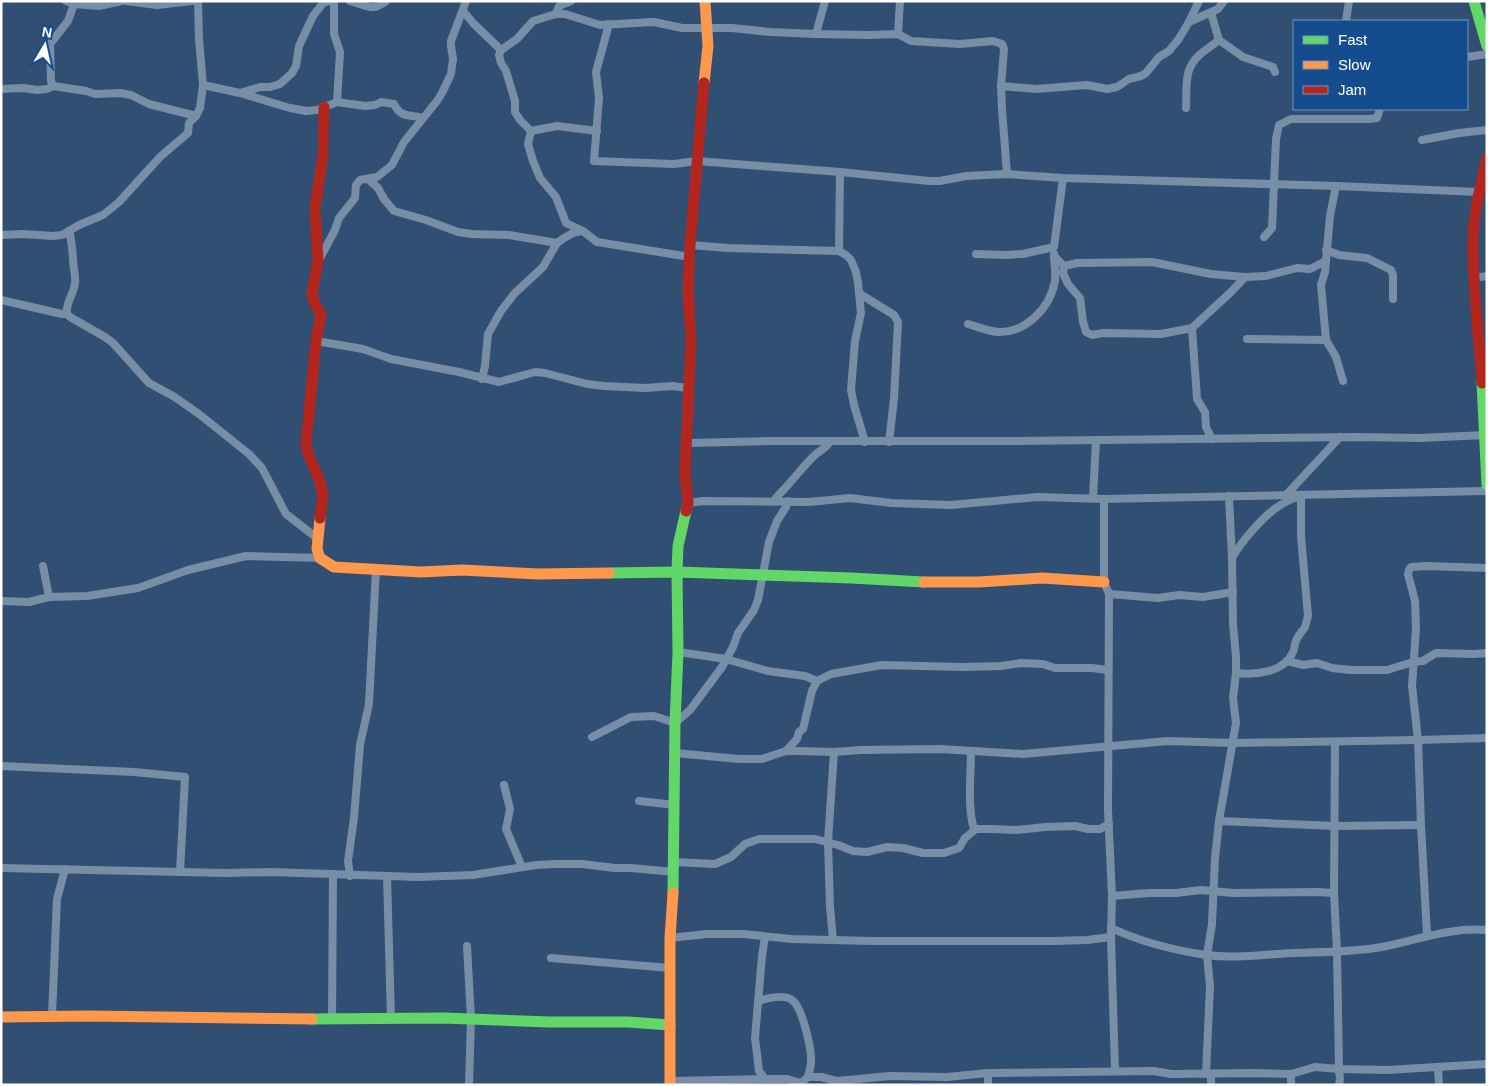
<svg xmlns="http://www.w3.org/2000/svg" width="1488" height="1086" font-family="Helvetica,sans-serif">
<rect width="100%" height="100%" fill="#304f73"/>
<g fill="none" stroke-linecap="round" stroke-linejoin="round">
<!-- street -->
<g stroke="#778ea6" stroke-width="8">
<path d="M66,1L74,4L99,6L122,1"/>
<path d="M126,1L157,5L192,1"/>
<path d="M334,1V34L340,52L337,102"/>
<path d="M350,1C368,5 370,13 386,1"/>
<path d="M463,11L474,24L501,50"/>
<path d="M1211,13L1219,40L1243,57L1273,67L1275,72"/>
<path d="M556,14L559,6L571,1"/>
<path d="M1346,21L1349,1"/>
<path d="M1189,22L1218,9L1224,1"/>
<path d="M609,24L596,72L599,98L594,161L674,164L697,161L840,172L929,181H940L966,176L1007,174L1063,178L1336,186L1479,192"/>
<path d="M816,34L825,1"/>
<path d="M898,34L900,1"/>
<path d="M1467,57L1487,54"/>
<path d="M203,85L240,93L260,87H270L280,84L292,73L296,66L299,46L313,16L323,3L329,1"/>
<path d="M53,86L51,81L50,44L68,21L74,4"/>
<path d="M1001,86L1036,89L1087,85L1107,89L1117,87L1129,79L1141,76L1146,73L1159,57L1169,51L1178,40L1189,22L1199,1"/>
<path d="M1,89L23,88L37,90L47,89L53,86L86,91L95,94L120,93L131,95L149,104L196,116"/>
<path d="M240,93L290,108L306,111L317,110L337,102L365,106L375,105L381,102L394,104C401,119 411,114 423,118"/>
<path d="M1186,108C1187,94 1184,73 1194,61C1200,52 1211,47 1219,40"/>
<path d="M531,131L520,120L515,112V101L506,71L501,63L499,55L501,50L517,39L533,21L556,14H565L600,25L654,22L682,28H732L770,32L816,34L869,35L898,34L911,41L960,44L993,41L1002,44L1004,49L1001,86L1002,109L1007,174"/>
<path d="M531,131L528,144L533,161L540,178L556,197L566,223L583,231L597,242L690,257"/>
<path d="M531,131L557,126L597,131"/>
<path d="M1422,140L1459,133L1487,130"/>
<path d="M368,179L378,188L384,199L394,211L426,220L458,232L472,234L509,235L557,243"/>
<path d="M1336,186L1330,216L1325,272L1321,285L1326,340L1336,357L1343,381"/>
<path d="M1,235L23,234L53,236L62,235L79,225L103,215L119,202L160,157L188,133L189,123L196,116L200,108L203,85L199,39L198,1"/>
<path d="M1264,237L1272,228L1276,139L1279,125L1291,119H1370L1377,118L1380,109"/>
<path d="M690,245L728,248L839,251L846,255L851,260L856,272L858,283L861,313L855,341L851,390L854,405L865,442"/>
<path d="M1326,250L1339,255L1367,258L1391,270L1393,275V299"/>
<path d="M839,251L840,172"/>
<path d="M976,254L1004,255L1023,254L1054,247L1063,178"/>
<path d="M1054,256L1064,266L1063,273L1068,284L1080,298L1083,322L1086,332L1092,335L1103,333L1161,334L1192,328L1197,399L1205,412L1206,427L1212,439"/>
<path d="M319,260L335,230L339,218L355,198L356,185L360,180L377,177L392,165L404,142L437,101L442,93L451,74L453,59L451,46V41L466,1"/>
<path d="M1064,266L1077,263L1152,262L1211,274L1245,277L1266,276L1297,268L1310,269L1326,261"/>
<path d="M1474,278L1487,276"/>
<path d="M860,294L894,315L898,322L894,399L889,442"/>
<path d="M1,300L62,314H67L70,317L105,337L113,343L149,383L173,396L199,414L249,454L262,468L286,514L317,538"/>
<path d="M67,314C65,303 74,294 75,283C76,275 73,267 73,259C72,249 72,241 69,231"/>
<path d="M968,324C978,327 988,331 998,332C1026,333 1050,308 1055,281C1056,273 1054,263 1054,254"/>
<path d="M1192,328L1231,292L1245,277"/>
<path d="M1247,339L1326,340"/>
<path d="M316,341L363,349L391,359L459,372L499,382L535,372L545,373L587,384L604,386L645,388L672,386L688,388"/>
<path d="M482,379L485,366L488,334L501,311L514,294L543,267L557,243L564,238L573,233L581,231"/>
<path d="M686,443L771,441H1008L1356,437L1420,438L1485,435"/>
<path d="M1286,495L1340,437"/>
<path d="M1093,498L1096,440"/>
<path d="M1104,499V582L1109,594L1108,810L1112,896L1111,937L1115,1071"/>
<path d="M774,501C778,494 782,492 787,486C797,475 805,464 816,454C821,450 828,447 830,441"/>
<path d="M688,503L703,501L809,502L850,498L891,503L951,505L1037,497L1104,499L1487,491"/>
<path d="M1232,558C1241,542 1264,515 1279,506C1286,501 1294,498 1301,495V536L1308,616C1307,619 1306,624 1305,627C1302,632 1298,635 1296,641C1294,644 1295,649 1293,652C1284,673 1255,675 1236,673"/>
<path d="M43,566L49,597"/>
<path d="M1109,594L1158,598L1179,595L1203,597L1233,592"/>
<path d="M1,601L29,602L49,597L87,596L138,588L188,570L246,556L320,558"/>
<path d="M678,652L726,659L768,671L805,676L817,681"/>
<path d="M1287,661L1303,665L1317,663L1332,668L1350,670H1387L1413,662L1423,661L1436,653L1474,654L1487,653"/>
<path d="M592,737L631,717L654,716L675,723L690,710L722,667L733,647L738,633L754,610L758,600L769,542L777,521L786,507L788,501"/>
<path d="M1335,742L1334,893L1337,952L1339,1069L1340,1079L1339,1085"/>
<path d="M786,751L797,739L799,732L803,729L812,691L817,681L831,674L882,665L963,667L1001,666L1021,663L1043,664L1055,668H1092L1108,670"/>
<path d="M971,751C971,774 967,807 974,829H976"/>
<path d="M675,753L739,759H762L786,751H799L834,752L861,750L940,749L1023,754L1168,741L1232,743L1418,740L1487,738"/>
<path d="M1,766L134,772L185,777L180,872"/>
<path d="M504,785L510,809L506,829L522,867"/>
<path d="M639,801L675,805"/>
<path d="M1219,821L1335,826L1421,825"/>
<path d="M674,862L715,864L731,857L745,844L759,839H815L838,845L853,851L867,852L887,847L903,848L923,853H944L959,848L965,838L976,829H992L1017,830L1045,827L1075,826L1088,829H1100L1109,824"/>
<path d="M1,868L226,873L271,872L418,877L473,875L536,865L557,864H582L615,868H631L674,872"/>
<path d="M350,876L348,861L354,818L360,745L369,704L376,569"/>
<path d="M387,876L391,1018"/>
<path d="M1112,896L1149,893H1176L1201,890L1233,893L1318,892L1334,893"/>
<path d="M1111,928C1141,942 1173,950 1206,955C1235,959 1265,954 1294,953C1323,952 1353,952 1382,947C1417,940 1451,927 1487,930"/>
<path d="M1427,935L1421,825L1418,740L1412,686L1416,628L1415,601L1408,574L1409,570L1411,567L1426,566L1487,568"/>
<path d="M765,937L762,956L755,1038L759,1071L765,1079"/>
<path d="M670,938L707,934H743L792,939L871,941H1054L1087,940L1111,937"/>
<path d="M833,940L830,907L828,842L834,752"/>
<path d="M467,946L471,1019L469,1085"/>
<path d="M551,958L670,968"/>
<path d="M758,1001C768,998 784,994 792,1000C802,1006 812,1050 811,1062C811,1067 809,1072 808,1077"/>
<path d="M52,1016L57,899L65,869"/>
<path d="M332,1019L333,875"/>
<path d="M1438,1068L1439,1085"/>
<path d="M1206,1074L1210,986L1207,955L1212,924L1215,858L1219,821L1236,723L1233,698L1236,673V657L1233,625L1232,558L1229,496"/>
<path d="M1291,1074V1085"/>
<path d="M670,1081L765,1079H787L801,1083L808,1077H821L837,1081L890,1076L947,1077L988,1073L1154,1071L1171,1074L1254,1073L1291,1074L1315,1067L1339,1069L1387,1070L1487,1064"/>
<path d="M988,1085V1073"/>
<path d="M1211,1085V1074"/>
</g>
<!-- fast -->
<g stroke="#63d668" stroke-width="11">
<path d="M1474,1L1487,46"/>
<path d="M1482,383L1487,485"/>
<path d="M609,573L677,572L851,578L924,582"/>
<path d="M673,893L675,723L678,652L677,572L678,546L686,511"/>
<path d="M312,1019L443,1018L550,1022H628L670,1025"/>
</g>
<!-- slow -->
<g stroke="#ff974d" stroke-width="11">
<path d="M704,83L708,46L705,1"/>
<path d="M320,518L317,549L320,558L334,567L421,572L462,570L538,574L609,573"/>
<path d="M924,582H979L1042,578L1104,582"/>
<path d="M1,1017L89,1016L312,1019"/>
<path d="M670,1085V938L673,893"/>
</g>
<!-- jam -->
<g stroke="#b3261e" stroke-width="11">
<path d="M1482,383C1479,335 1472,286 1473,237C1474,211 1481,184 1487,158"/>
<path d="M686,511L688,503L685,471L691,340L688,291L690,245L704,83"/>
<path d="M320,518C321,509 324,499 322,490C319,473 308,461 306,444L316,341L321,315L314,302L312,294L318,261L315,209L323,155L324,107"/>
</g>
</g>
<!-- border -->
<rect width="1488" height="1086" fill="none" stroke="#ffffff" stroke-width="5"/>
<!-- legend -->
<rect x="1293" y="20" width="175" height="90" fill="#154c8e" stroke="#7394bb"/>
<rect x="1303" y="36" width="25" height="8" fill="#63d668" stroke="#7394bb"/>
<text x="1338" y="45" font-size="15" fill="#ffffff">Fast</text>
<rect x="1303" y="61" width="25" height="8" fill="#ff974d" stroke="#7394bb"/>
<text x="1338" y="70" font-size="15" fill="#ffffff">Slow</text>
<rect x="1303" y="86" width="25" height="8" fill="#b3261e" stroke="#7394bb"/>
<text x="1338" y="95" font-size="15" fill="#ffffff">Jam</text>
<!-- north arrow -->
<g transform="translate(45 45) rotate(9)" stroke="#154c8e" stroke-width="4" paint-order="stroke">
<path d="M0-4L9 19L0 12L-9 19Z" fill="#ffffff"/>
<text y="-8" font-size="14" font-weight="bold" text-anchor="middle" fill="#ffffff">N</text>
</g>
</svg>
